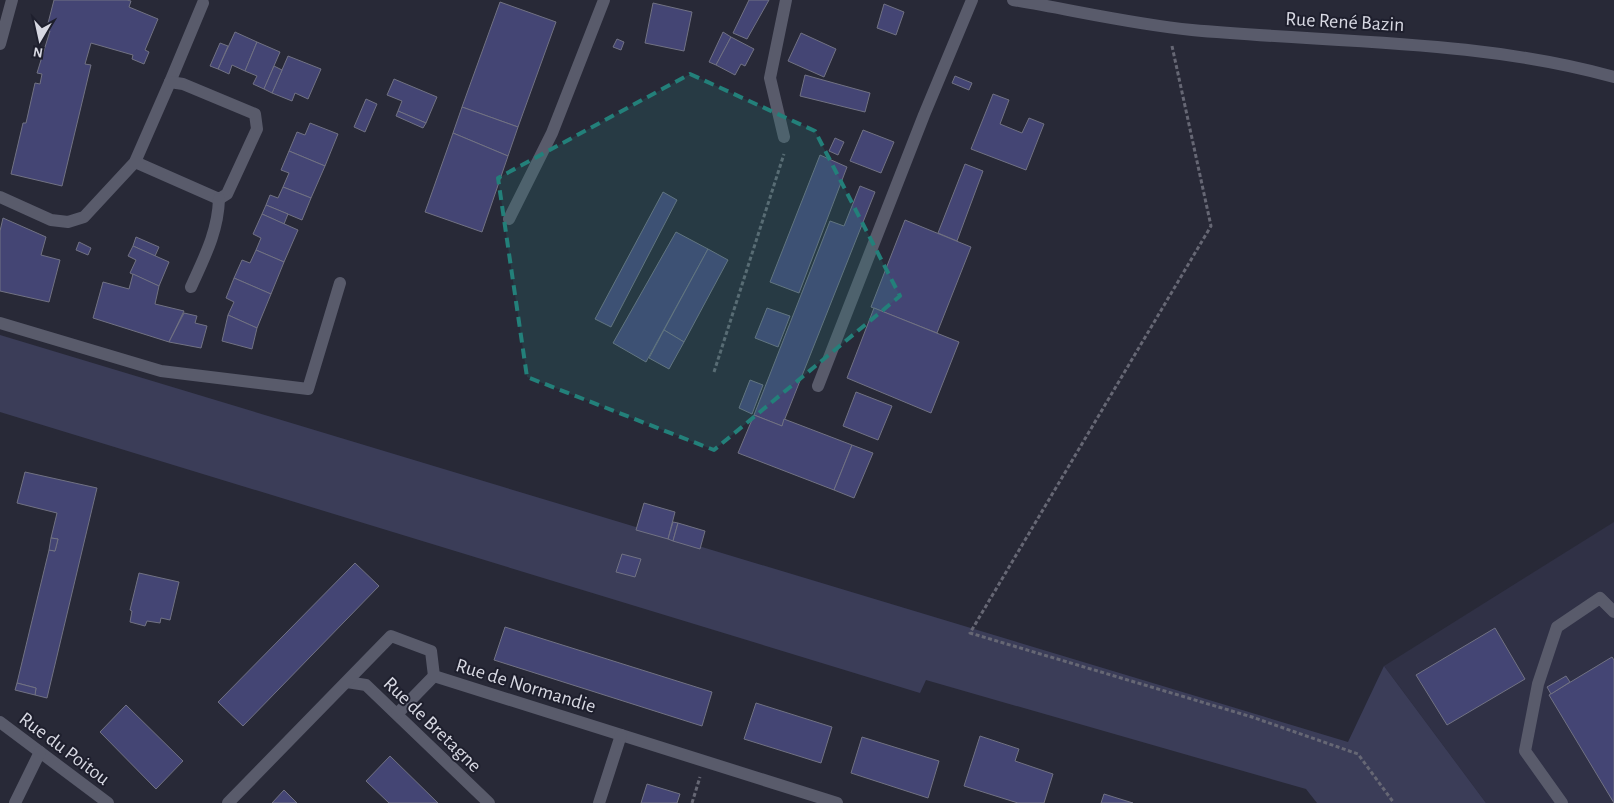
<svg xmlns="http://www.w3.org/2000/svg" width="1614" height="803" font-family="'Alegreya Sans',sans-serif">
<rect width="100%" height="100%" fill="#282937"/>
<!-- built -->
<path fill="#303146" d="M1614,522V803H1486L1384,666Z"/>
<!-- green -->
<path fill="#3b3d58" d="M0,335L1348,742L1384,666L1486,803H1317L1306,789L926,680L920,693L0,412Z"/>
<!-- building -->
<g fill="#444574" stroke="#717283">
<path d="M54,0H127L131,1L129,7L158,19L145,50L149,52L144,64L132,59L133,55L91,43L85,64L91,65L62,186L11,174L23,123H26L35,83L40,84L42,74L37,73L50,31H46Z"/>
<path d="M749,0H769L747,39L733,33Z"/>
<path d="M500,2L556,22L518,127L462,107Z"/>
<path d="M653,3L692,12L684,51L645,43Z"/>
<path d="M884,4L904,12L896,35L877,28Z"/>
<path d="M235,32L257,42L245,71L232,65L229,74L218,69Z"/>
<path d="M723,32L731,37L716,65L709,62Z"/>
<path d="M801,33L836,49L824,77L788,61Z"/>
<path d="M731,37L754,49L745,66L741,64L735,75L716,65Z"/>
<path d="M617,39L624,42L621,50L613,47Z"/>
<path d="M257,42L280,52L264,89L253,84L257,76L245,71Z"/>
<path d="M220,43L228,46L218,69L210,66Z"/>
<path d="M288,56L321,69L308,99L295,93L292,101L272,93Z"/>
<path d="M274,66L282,70L272,93L264,89Z"/>
<path d="M805,75L870,93L865,112L800,96Z"/>
<path d="M955,76L972,83L969,90L952,83Z"/>
<path d="M394,79L437,97L426,123L398,111L402,101L387,95Z"/>
<path d="M993,94L1009,100L1000,124L1022,133L1029,118L1044,124L1026,170L971,149Z"/>
<path d="M366,99L377,104L365,132L354,127Z"/>
<path d="M462,107L518,127L508,156L453,133Z"/>
<path d="M398,111L426,123L423,128L396,116Z"/>
<path d="M310,123L338,134L325,166L289,151L297,132L305,135Z"/>
<path d="M863,130L894,142L881,173L850,161Z"/>
<path d="M453,133L508,156L482,232L425,212Z"/>
<path d="M835,138L844,142L838,155L829,151Z"/>
<path d="M289,151L325,166L311,198L283,187L289,173L281,170Z"/>
<path d="M820,155L847,167L799,293L770,282Z"/>
<path d="M965,164L983,171L957,241L938,233Z"/>
<path d="M860,186L875,192L782,426L754,415L830,221L844,226Z"/>
<path d="M283,187L311,198L302,220L266,205L270,195L278,198Z"/>
<path d="M663,192L677,200L611,327L595,319Z"/>
<path d="M266,205L288,214L284,224L262,214Z"/>
<path d="M262,214L298,230L284,262L256,250L261,238L253,234Z"/>
<path d="M3,218L46,237L41,255L60,260L49,302L0,291V231Z"/>
<path d="M905,220L971,247L937,333L871,307Z"/>
<path d="M676,232L708,249L646,362L613,343Z"/>
<path d="M136,237L159,247L155,256L133,246Z"/>
<path d="M79,242L91,248L88,255L76,250Z"/>
<path d="M133,246L169,262L159,286L130,273L136,260L128,256Z"/>
<path d="M708,249L728,260L684,342L664,330Z"/>
<path d="M256,250L284,262L271,294L234,278L242,260L250,263Z"/>
<path d="M133,274L159,286L155,304L184,311L169,342L93,318L103,282L129,289Z"/>
<path d="M234,278L271,294L257,328L228,315L234,302L226,298Z"/>
<path d="M767,308L790,316L778,347L755,338Z"/>
<path d="M874,308L959,342L931,413L847,378Z"/>
<path d="M184,313L197,316L195,323L207,326L201,348L169,342Z"/>
<path d="M228,315L257,328L252,349L222,341Z"/>
<path d="M664,330L684,342L669,369L649,358Z"/>
<path d="M750,380L763,385L752,414L739,408Z"/>
<path d="M856,392L892,406L878,440L843,426Z"/>
<path d="M754,415L782,426L784,419L852,445L834,490L738,453Z"/>
<path d="M852,445L873,453L854,498L834,490Z"/>
<path d="M25,472L97,488L47,698L35,695L36,688L17,683L49,550L55,551L58,539L51,538L57,513L17,503Z"/>
<path d="M644,503L675,512L668,539L636,530Z"/>
<path d="M673,522L678,523L673,541L668,539Z"/>
<path d="M678,523L705,531L700,549L673,541Z"/>
<path d="M51,538L58,539L55,551L49,550Z"/>
<path d="M622,554L641,559L635,577L616,572Z"/>
<path d="M355,563L379,586L243,726L218,702Z"/>
<path d="M139,573L179,582L170,620L161,618L160,623L147,621L145,626L130,622L132,611L130,610Z"/>
<path d="M505,627L712,692L702,726L494,660Z"/>
<path d="M1495,628L1525,679L1447,725L1416,675Z"/>
<path d="M1612,657L1614,660V803L1549,695Z"/>
<path d="M1566,676L1570,682L1551,694L1547,687Z"/>
<path d="M17,683L36,688L35,695L15,690Z"/>
<path d="M756,703L832,727L821,763L744,739Z"/>
<path d="M126,705L183,761L156,789L100,732Z"/>
<path d="M980,736L1019,749L1015,761L1053,774L1044,803H1018L964,786Z"/>
<path d="M862,737L939,761L928,798L851,773Z"/>
<path d="M390,756L438,803H389L366,781Z"/>
<path d="M647,784L680,794L677,803H641Z"/>
<path d="M284,790L297,803H272Z"/>
<path d="M1104,794L1133,803H1101Z"/>
</g>
<g fill="none" stroke-linecap="round" stroke-linejoin="round">
<!-- path -->
<g stroke="#666774" stroke-width="3" stroke-dasharray="4 2.5" stroke-linecap="butt">
<path d="M1172,46L1211,226L970,633L1252,717L1358,754L1394,803"/>
<path d="M714,372L784,154"/>
<path d="M692,803L700,777"/>
</g>
<!-- minor -->
<g stroke="#595b6b" stroke-width="12">
<path d="M1013,0C1073,10 1132,24 1192,30C1333,43 1477,39 1614,77"/>
<path d="M0,44L12,0"/>
<path d="M170,82L203,3"/>
<path d="M784,137L770,78L786,0"/>
<path d="M0,197L51,220L68,222L84,217L135,162L170,82L183,84L255,114L257,129L227,194L219,199L135,162"/>
<path d="M509,219L552,133L604,0"/>
<path d="M191,287C204,258 218,232 219,199"/>
<path d="M0,323L161,371L308,389L340,283"/>
<path d="M818,386L924,115L972,0"/>
<path d="M347,682L366,685L489,803"/>
<path d="M397,714L434,676"/>
<path d="M0,722L108,803"/>
<path d="M15,803L40,752"/>
<path d="M228,803L391,636L431,651L434,676L837,803"/>
<path d="M599,803L621,735"/>
<path d="M1562,803L1525,751L1538,684L1557,627L1600,598L1614,612"/>
</g>
</g>
<!-- marked area -->
<path fill="#23807a" fill-opacity="0.2" stroke="#23807a" stroke-width="4" stroke-dasharray="10 6" stroke-linejoin="round" d="M690,74L815,131L900,296L714,450L527,377L498,178Z"/>
<g text-anchor="middle" stroke-width="4" stroke-linejoin="round" paint-order="stroke">
<!-- street labels -->
<g font-size="20" fill="#d7d8e2" stroke="#1e1f2d">
<text transform="translate(1345 21) rotate(3)" y="7">Rue René Bazin</text>
<text transform="translate(526 685) rotate(17)" y="7">Rue de Normandie</text>
<text transform="translate(433 724) rotate(44)" y="7">Rue de Bretagne</text>
<text transform="translate(65 748) rotate(37)" y="7">Rue du Poitou</text>
</g>
</g>
<!-- north arrow -->
<g transform="translate(40 40) rotate(189)" stroke="#1e1f2d" stroke-width="4" paint-order="stroke">
<path d="M0-4L9 19L0 12L-9 19Z" fill="#d7d8e2"/>
<text y="-8" font-size="14" font-weight="bold" text-anchor="middle" fill="#d7d8e2">N</text>
</g>
</svg>
